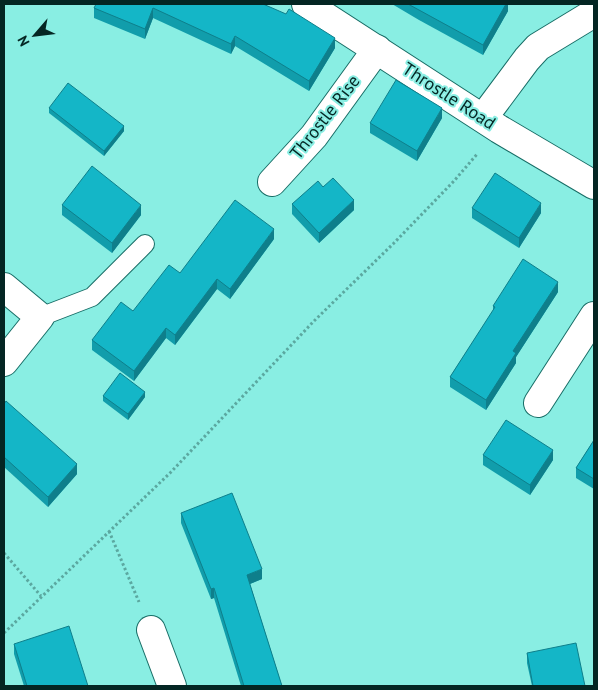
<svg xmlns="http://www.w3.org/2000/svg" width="598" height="690" font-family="'PT Sans',sans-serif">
<rect width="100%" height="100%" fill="#89eee3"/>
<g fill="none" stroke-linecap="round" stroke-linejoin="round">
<!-- service casing -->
<g stroke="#186d66" stroke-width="20">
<path id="service" d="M40,317L92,297L145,244"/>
</g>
<!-- minor casing -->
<g stroke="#186d66" stroke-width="30">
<g id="minor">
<path d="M306,4L499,129L594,185"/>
<path d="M483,118L527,59L538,47L594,13"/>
<path d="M272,182L314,136L377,49"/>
<path d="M4,287L40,317L4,362"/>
<path d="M538,403L594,316"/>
<path d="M151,630L172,686"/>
</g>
</g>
<!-- path -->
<g stroke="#5ba8a0" stroke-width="3" stroke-dasharray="2.5 2.5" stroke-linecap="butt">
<path d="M109,531L139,602"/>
<path d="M4,553L41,596"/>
<path d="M4,633L171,472L314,321L394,243L454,181L478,153"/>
</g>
<!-- service -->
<use href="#service" stroke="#fff" stroke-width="18"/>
<!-- minor -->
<use href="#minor" stroke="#fff" stroke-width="28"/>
</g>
<!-- wall -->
<g fill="#119dab">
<path d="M263,4L335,48L309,91L235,46L231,54L153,18L145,39L94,18V8Z"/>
<path d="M392,4H508V11L483,55L419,20Z"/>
<path d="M49,108L124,131L104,156L49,113Z"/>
<path d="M442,118L417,161L370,133V123Z"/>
<path d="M323,187L354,210L319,243L292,214V204Z"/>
<path d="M62,205L141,215L112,253L62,215Z"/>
<path d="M472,208L541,213L519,248L472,218Z"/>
<path d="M274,239L230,299L217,289L175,345L166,338L134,381L92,350V340L133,311L180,273Z"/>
<path d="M558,292L516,357V363L486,410L450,387V377L493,311V306Z"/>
<path d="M103,396L145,397L128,420L103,401Z"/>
<path d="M4,404L77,474L48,507L4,467Z"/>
<path d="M594,440V489L576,478V468Z"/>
<path d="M483,455L553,460L530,495L483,465Z"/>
<path d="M181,513L262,579L250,584L282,686H241L214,598L211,599L181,523Z"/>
<path d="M14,644L88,686H24L14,654Z"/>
<path d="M527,653L585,686H532L527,663Z"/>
</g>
<!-- shaded-wall -->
<g fill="#0e7f8b">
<path d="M506,4H508V11L483,55V45Z"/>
<path d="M153,8V18L145,39V29Z"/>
<path d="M235,36V46L231,54V44Z"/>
<path d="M335,38V48L309,91V81Z"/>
<path d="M442,108V118L417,161V151Z"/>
<path d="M124,126V131L104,156V151Z"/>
<path d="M354,200V210L319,243V233Z"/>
<path d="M541,203V213L519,248V238Z"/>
<path d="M141,205V215L112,253V243Z"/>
<path d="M274,229V239L230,299V289Z"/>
<path d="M217,279V289L175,345V335Z"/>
<path d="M558,282V292L516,357V363L486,410V400L513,351Z"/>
<path d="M166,328V338L134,381V371Z"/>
<path d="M145,392V397L128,420V414Z"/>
<path d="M553,450V460L530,495V485Z"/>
<path d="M77,464V474L48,507V497Z"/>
<path d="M262,569V579L247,585V575Z"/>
<path d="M214,588V598L211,599V589Z"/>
</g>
<!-- building -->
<g fill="#14b6c7" stroke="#0e7f8b">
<path d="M96,4H263L286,14L289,9L335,38L309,81L235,36L231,44L153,8L145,29L94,8Z"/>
<path d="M408,4H506L483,45Z"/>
<path d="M396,80L442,108L417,151L370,123Z"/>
<path d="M68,83L124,126L104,151L49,108Z"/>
<path d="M92,166L141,205L112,243L62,205Z"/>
<path d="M495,173L541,203L519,238L472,208Z"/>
<path d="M333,178L354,200L319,233L292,204L318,181L323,187Z"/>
<path d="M235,200L274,229L230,289L217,279L175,335L166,328L134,371L92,340L121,302L133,311L169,265L180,273Z"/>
<path d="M523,259L558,282L513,351L516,353L486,400L450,377L495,307L493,306Z"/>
<path d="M120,373L145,392L128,414L103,396Z"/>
<path d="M6,401L77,464L48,497L4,457V404Z"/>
<path d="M506,420L553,450L530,485L483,455Z"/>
<path d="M594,440V479L576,468Z"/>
<path d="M232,493L262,569L247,575L282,686H244L214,588L211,589L181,513Z"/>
<path d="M69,626L88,686H27L14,644Z"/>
<path d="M576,643L585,686H533L527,653Z"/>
</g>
<g text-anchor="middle" stroke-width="4" stroke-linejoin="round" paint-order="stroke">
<!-- street labels -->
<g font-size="18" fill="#042623" stroke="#89eee3">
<text transform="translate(449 96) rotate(33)" y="6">Throstle Road</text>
<text transform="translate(325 117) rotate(-52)" y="6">Throstle Rise</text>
</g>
</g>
<!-- border -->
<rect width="598" height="690" fill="none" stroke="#042623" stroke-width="10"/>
<!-- north arrow -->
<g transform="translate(35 35) rotate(242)" stroke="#89eee3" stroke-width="4" paint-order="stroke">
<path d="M0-4L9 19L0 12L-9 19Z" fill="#042623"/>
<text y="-8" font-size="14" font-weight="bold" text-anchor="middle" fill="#042623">N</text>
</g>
</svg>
